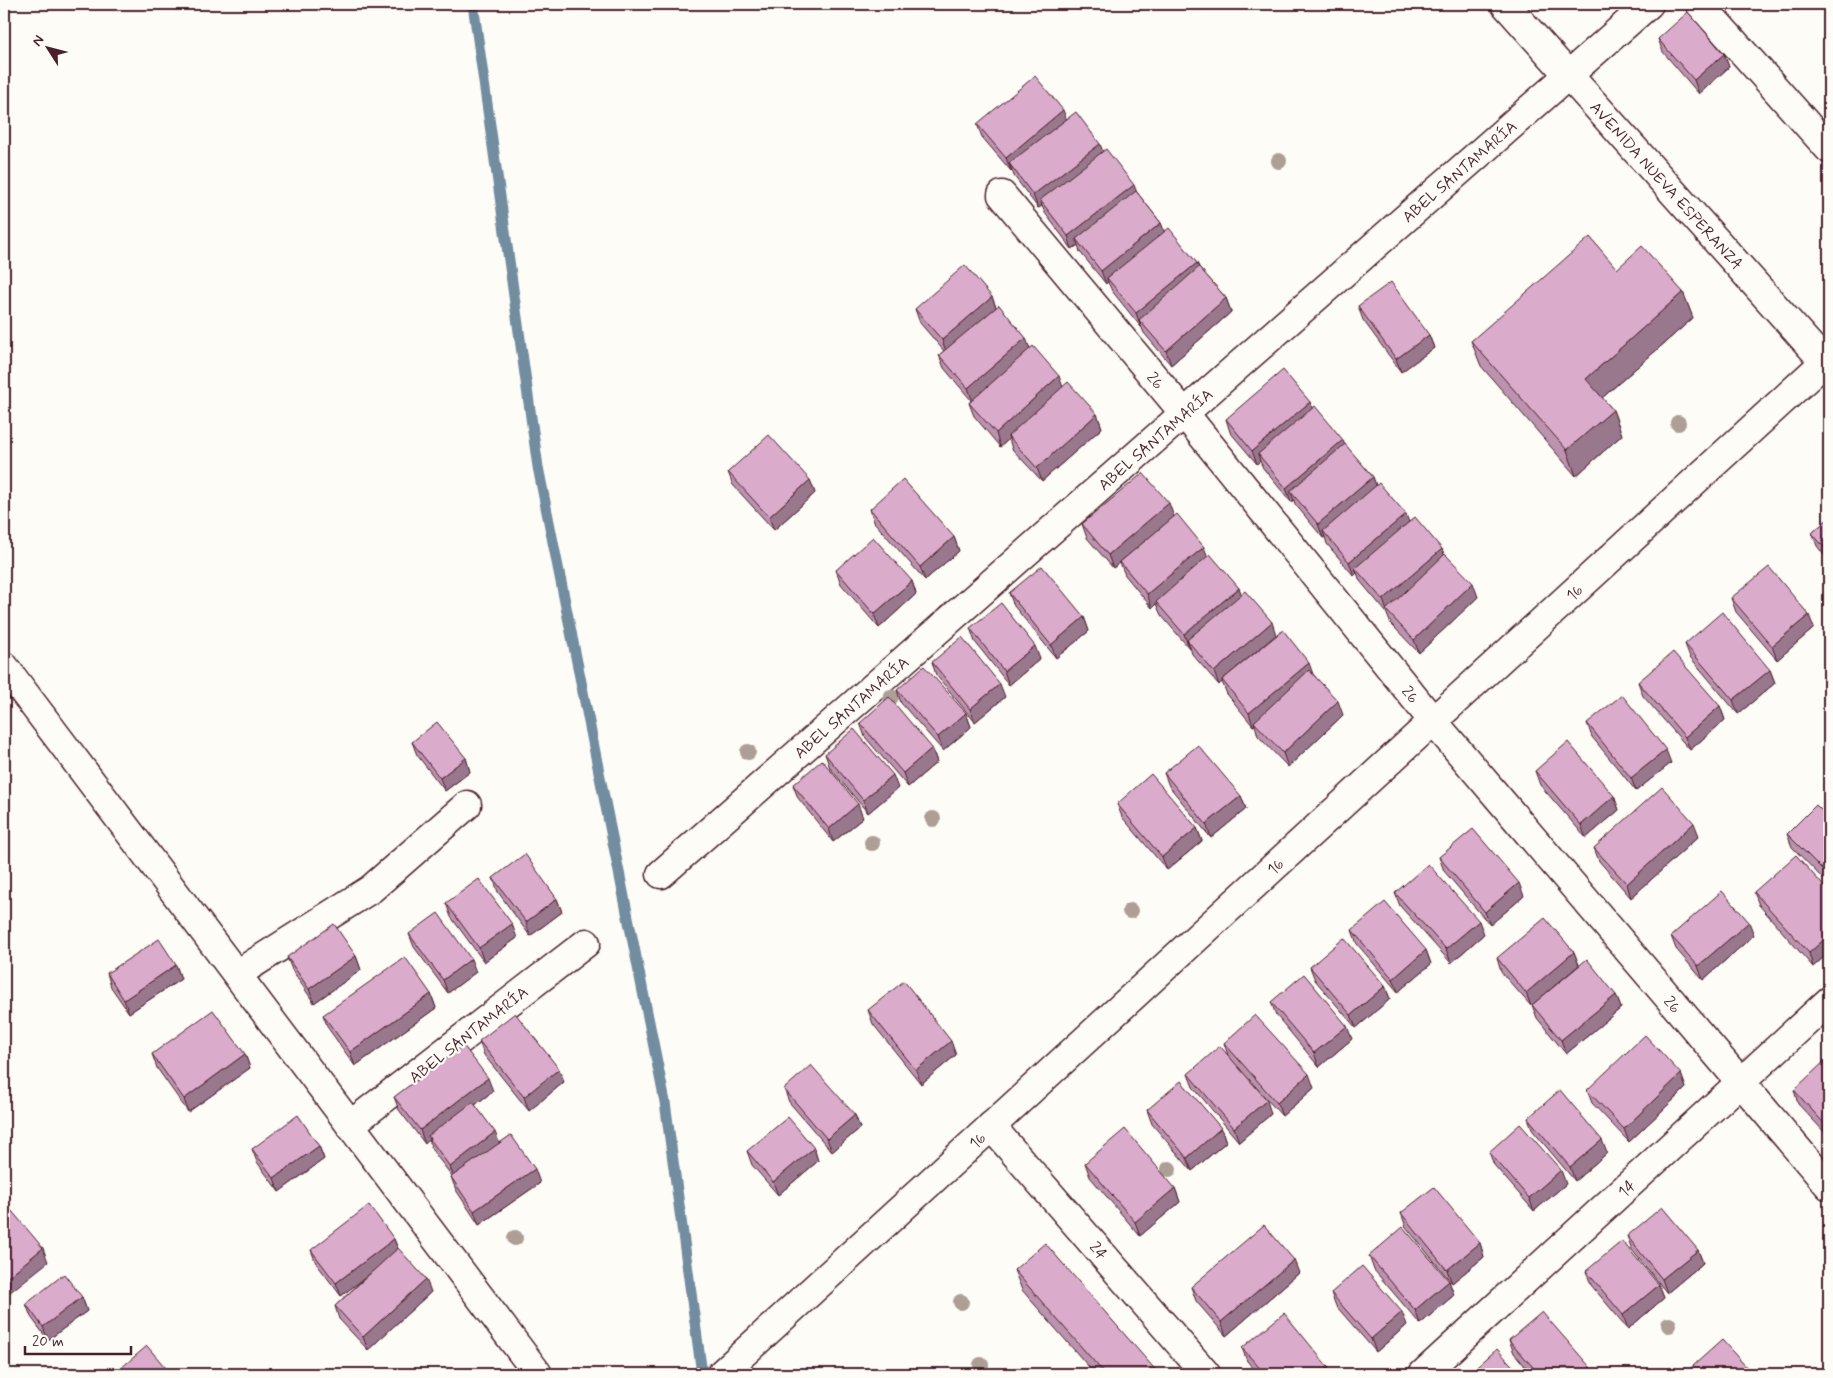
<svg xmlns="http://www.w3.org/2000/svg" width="1833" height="1378" font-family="Mynerve,sans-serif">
<rect width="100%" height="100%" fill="#fdfcf7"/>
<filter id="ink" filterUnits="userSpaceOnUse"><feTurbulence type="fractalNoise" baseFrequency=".02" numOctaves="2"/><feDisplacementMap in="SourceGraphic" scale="10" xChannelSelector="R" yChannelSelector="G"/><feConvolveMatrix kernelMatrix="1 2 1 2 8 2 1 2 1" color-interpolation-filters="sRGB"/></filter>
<g filter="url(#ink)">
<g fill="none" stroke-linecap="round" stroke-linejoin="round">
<!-- stream -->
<path stroke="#728ca0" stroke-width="11" d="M473,4L538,467L665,1102L702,1374"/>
<!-- street casing -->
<g stroke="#4a1f2b" stroke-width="31">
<g id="street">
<path d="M1505,4L1829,367"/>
<path d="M1700,4L1829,149"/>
<path d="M1002,195L1184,413L1433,721L1829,1186"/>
<path d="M4,666L538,1374"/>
<path d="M661,874L1649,4"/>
<path d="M237,974L371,889L467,805"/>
<path d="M350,1125L586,943"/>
<path d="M991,1126L1206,1374"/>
<path d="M721,1374L1829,358"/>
<path d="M1423,1374L1829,1001"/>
</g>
</g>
<!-- street -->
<use href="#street" stroke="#fdfcf7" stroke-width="28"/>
</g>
<!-- trees -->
<g fill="#ad9e96">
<circle cx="1279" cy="161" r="8"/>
<circle cx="1678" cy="423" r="8"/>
<circle cx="891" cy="697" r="8"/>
<circle cx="748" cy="752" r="8"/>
<circle cx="933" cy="819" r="8"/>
<circle cx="872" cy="843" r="8"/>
<circle cx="1130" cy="911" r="8"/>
<circle cx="1169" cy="1169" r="8"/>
<circle cx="515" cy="1238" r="8"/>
<circle cx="961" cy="1302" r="8"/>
<circle cx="1669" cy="1325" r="8"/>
<circle cx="981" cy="1365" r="8"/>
</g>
<!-- wall -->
<g fill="#bc93af" stroke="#4a1f2b">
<path d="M1783,4H1795L1789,10Z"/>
<path d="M1658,39L1724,54L1729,67L1699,94L1663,52Z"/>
<path d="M1067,119L1103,152L1136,191L1161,223L1164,231L1197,263L1199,267L1226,298L1231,312L1171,365L1144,333L1141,326V327L1112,291L1108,282L1106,284L1080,252L1078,245L1072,249L1045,213L1042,206L1038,208L1014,176L1012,170L1011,171L982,137L977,124Z"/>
<path d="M1617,269L1683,292L1693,318L1602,398L1613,410L1622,435L1576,476L1481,366L1471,341Z"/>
<path d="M992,297L996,307L1063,387L1097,414L1102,428L1042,481L1012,449L1009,439L1000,447L974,416L969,403L971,400L944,368L939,355L944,351L920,323L915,309Z"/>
<path d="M1358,306L1429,335L1434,348L1401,372L1363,320Z"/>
<path d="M1310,402L1312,408L1373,477L1376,486L1409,522L1442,549L1444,555L1478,597L1419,653L1391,624L1386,612L1360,581L1357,573L1354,576L1327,544L1325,537L1323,538L1295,504L1294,500L1291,502L1263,468L1260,461L1257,464L1230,432L1226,419Z"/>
<path d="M728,472L810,480L815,493L774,530L733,485Z"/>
<path d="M870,509L954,537L959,551L925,580L874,522Z"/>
<path d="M1174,517L1208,557L1239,588L1241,594L1276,635L1314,675L1343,715L1288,767L1258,736L1255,725L1253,726L1227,694L1222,682L1219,685L1192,654L1190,647L1189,648L1161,615L1156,604L1152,608L1125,575L1120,563L1113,568L1087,538L1082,524Z"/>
<path d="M1829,518V561L1817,546L1812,533Z"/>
<path d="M836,570L912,581L916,594L879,628L841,584Z"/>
<path d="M1009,593L1084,617L1089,631L1056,658L1014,606Z"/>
<path d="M1731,598L1814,628L1777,660L1736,612Z"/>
<path d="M970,628L1040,659L1009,685L975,642Z"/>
<path d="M1685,644L1770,670L1775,683L1738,714L1690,657Z"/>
<path d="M932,662L1005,697L975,722L936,675Z"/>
<path d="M1638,682L1720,706L1725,720L1690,750L1643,696Z"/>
<path d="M897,690L966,713L971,727L943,751L901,703Z"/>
<path d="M860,723L932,748L937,762L908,787L865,737Z"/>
<path d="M1587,723L1671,763L1636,791L1592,737Z"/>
<path d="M412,742L466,758L470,772L445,791L417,755Z"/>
<path d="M825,754L898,788L868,813L830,768Z"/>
<path d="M1535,771L1614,796L1619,810L1586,838L1540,785Z"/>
<path d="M1164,773L1241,796L1246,809L1211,838L1169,786Z"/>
<path d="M793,785L863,818L833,842L798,798Z"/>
<path d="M1117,804L1197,828L1202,841L1167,870L1122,817Z"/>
<path d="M1829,818V885L1792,847L1787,834Z"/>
<path d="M1699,836L1631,898L1599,861L1594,848Z"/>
<path d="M1439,857L1524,896L1490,925L1444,871Z"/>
<path d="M493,878L557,899L562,912L530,936L498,892Z"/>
<path d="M1754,892H1829V952L1813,967L1759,905Z"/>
<path d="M1395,893L1484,934L1451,963L1400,906Z"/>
<path d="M446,903L517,938L484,962L451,917Z"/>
<path d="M1352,930L1426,950L1431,964L1398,992L1357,944Z"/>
<path d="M409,934L476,972L448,993L414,947Z"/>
<path d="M1754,935L1703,980L1676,949L1671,936Z"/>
<path d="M1574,952L1579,965L1616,995L1621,1008L1566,1054L1537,1018L1532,1005L1531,1006L1501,972L1497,958Z"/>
<path d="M356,956L361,970L314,1003L292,970L287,957Z"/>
<path d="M176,965L181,979L129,1013L111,987L107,973Z"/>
<path d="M1310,967L1385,986L1390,999L1356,1028L1315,980Z"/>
<path d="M431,994L436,1008L355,1066L328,1028L323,1015Z"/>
<path d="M1271,1002L1352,1039L1319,1067L1276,1015Z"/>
<path d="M868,1010L956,1055L921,1084L873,1024Z"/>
<path d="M479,1041L564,1082L529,1111L484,1055Z"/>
<path d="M1224,1043L1314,1088L1282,1116L1246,1076L1271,1114L1239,1142L1193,1087L1188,1074L1228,1055Z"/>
<path d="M152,1054H245L250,1068L188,1112L157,1068Z"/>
<path d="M1829,1062V1137L1798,1104L1794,1090Z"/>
<path d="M1681,1074L1686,1088L1629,1142L1592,1103L1587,1090Z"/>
<path d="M784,1089L855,1115L860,1128L832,1152L789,1102Z"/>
<path d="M493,1091L475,1105L500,1143L540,1183L479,1225L456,1190L451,1177L452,1176L432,1150L429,1140L425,1144L399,1110L394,1097Z"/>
<path d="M1147,1110L1221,1128L1226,1142L1192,1171L1152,1124Z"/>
<path d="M1528,1118L1607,1153L1575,1181L1533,1131Z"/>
<path d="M319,1146L324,1159L279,1192L257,1162L252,1149Z"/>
<path d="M814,1148L818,1161L778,1195L752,1165L747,1151Z"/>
<path d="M1489,1152L1566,1184L1534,1211L1494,1165Z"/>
<path d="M1085,1163L1175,1188L1180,1202L1140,1236L1090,1177Z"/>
<path d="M1401,1213L1480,1243L1484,1257L1452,1283L1406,1227Z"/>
<path d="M1627,1236L1698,1250L1703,1263L1667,1293L1632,1250Z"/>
<path d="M394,1239L398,1249L431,1292L368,1350L339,1319L335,1306L367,1276L341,1296L316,1263L311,1250Z"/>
<path d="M1369,1256L1449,1281L1454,1295L1420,1324L1374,1270Z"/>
<path d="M1014,1270L1159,1374H1095L1022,1290Z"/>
<path d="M1586,1271L1659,1285L1664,1298L1628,1329L1591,1285Z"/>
<path d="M1299,1273L1226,1336L1196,1301L1191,1287Z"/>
<path d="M1331,1293L1407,1325L1376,1352L1336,1306Z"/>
<path d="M82,1297L87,1311L48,1340L31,1317L26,1304Z"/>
<path d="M1509,1340L1590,1367L1592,1374H1532L1514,1353Z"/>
<path d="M1242,1348L1328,1367L1331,1374H1258L1247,1361Z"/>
</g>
<!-- shaded-wall -->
<g fill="#99788e" stroke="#4a1f2b">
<path d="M1787,4H1795L1789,10Z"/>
<path d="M1724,54L1729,67L1699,94L1694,80Z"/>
<path d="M1063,110L1068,123L1009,163L1012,170L1011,171L1006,158Z"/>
<path d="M1100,144L1105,157L1040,200L1042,206L1038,208L1033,195Z"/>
<path d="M1134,185L1139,198L1076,239L1078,245L1072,249L1068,236Z"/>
<path d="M1161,223L1166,236L1107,278L1108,282L1106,284L1101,271Z"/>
<path d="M1197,263L1202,277L1139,320L1141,326V327L1136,313Z"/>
<path d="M1683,292L1693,318L1595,404L1586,379Z"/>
<path d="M992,297L997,310L947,354L942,340Z"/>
<path d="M1226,298L1231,312L1171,365L1166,351Z"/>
<path d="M1429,335L1434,348L1401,372L1396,359Z"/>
<path d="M1026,338L1031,352L973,402L968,388Z"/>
<path d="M1059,376L1064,390L1008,436L1009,439L1000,447L996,433Z"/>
<path d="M1310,402L1315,416L1258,454L1260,461L1257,464L1252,451Z"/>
<path d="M1613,410L1622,435L1576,476L1567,450Z"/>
<path d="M1097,414L1102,428L1042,481L1037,468Z"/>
<path d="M1343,440L1348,454L1290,491L1294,500L1291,502L1286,488Z"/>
<path d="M1373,477L1378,491L1323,531L1325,537L1323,538L1318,524Z"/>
<path d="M810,480L815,493L774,530L769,517Z"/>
<path d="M1169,503L1174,517L1113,568L1108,555Z"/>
<path d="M1406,514L1411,528L1355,568L1357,573L1354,576L1349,562Z"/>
<path d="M954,537L959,551L925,580L920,567Z"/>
<path d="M1204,547L1209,560L1156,602V604L1152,608L1147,594Z"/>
<path d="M1442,549L1447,562L1387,611L1383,600Z"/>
<path d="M912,581L916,594L879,628L874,614Z"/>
<path d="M1473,583L1478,597L1419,653L1414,640Z"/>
<path d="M1239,588L1244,601L1187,640L1190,647L1189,648L1184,634Z"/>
<path d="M1809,615L1814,628L1777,660L1772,646Z"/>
<path d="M1084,617L1089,631L1056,658L1051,645Z"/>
<path d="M1272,622L1276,635L1222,680V682L1219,685L1214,672Z"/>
<path d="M1035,646L1040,659L1009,685L1004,671Z"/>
<path d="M1309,663L1314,677L1254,722L1255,725L1253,726L1249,713Z"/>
<path d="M1770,670L1775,683L1738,714L1733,700Z"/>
<path d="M1000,684L1005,697L975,722L970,709Z"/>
<path d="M1338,701L1343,715L1288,767L1283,753Z"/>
<path d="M1720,706L1725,720L1690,750L1685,737Z"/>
<path d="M966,713L971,727L943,751L938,737Z"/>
<path d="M932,748L937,762L908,787L903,773Z"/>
<path d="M1666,750L1671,763L1636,791L1631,778Z"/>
<path d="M466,758L470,772L445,791L440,778Z"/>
<path d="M893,775L898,788L868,813L863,800Z"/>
<path d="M1241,796L1246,809L1211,838L1206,824Z"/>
<path d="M1614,796L1619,810L1586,838L1581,825Z"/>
<path d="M858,804L863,818L833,842L829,829Z"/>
<path d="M1694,823L1699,836L1631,898L1627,884Z"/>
<path d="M1197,828L1202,841L1167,870L1162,857Z"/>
<path d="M1519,883L1524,896L1490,925L1485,912Z"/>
<path d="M557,899L562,912L530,936L526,922Z"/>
<path d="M1479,921L1484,934L1451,963L1446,949Z"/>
<path d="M1749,922L1754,935L1703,980L1698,966Z"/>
<path d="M512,924L517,938L484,962L479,948Z"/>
<path d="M1829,935V952L1813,967L1809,953Z"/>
<path d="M1426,950L1431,964L1398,992L1393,979Z"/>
<path d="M1574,952L1579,965L1531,1006L1526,993Z"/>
<path d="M356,956L361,970L314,1003L309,989Z"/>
<path d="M471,959L476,972L448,993L443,980Z"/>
<path d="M176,965L181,979L129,1013L124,1000Z"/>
<path d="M1385,986L1390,999L1356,1028L1351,1015Z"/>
<path d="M431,994L436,1008L355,1066L350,1052Z"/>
<path d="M1616,995L1621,1008L1566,1054L1561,1040Z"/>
<path d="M1347,1026L1352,1039L1319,1067L1314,1053Z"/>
<path d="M951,1041L956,1055L921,1084L916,1070Z"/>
<path d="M245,1054L250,1068L188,1112L184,1099Z"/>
<path d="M559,1069L564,1082L529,1111L524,1097Z"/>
<path d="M1309,1074L1314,1088L1282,1116L1277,1103Z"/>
<path d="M1681,1074L1686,1088L1629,1142L1624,1129Z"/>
<path d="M488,1078L493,1091L430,1140L428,1136L429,1140L425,1144L420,1130Z"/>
<path d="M1267,1100L1271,1114L1239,1142L1234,1128Z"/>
<path d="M855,1115L860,1128L832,1152L827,1139Z"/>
<path d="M1221,1128L1226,1142L1192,1171L1187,1158Z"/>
<path d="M495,1132L500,1145L455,1180L450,1167Z"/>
<path d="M1602,1140L1607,1153L1575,1181L1570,1167Z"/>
<path d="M319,1146L324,1159L279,1192L274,1178Z"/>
<path d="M814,1148L818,1161L778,1195L773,1182Z"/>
<path d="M535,1169L540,1183L479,1225L474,1211Z"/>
<path d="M1561,1170L1566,1184L1534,1211L1529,1198Z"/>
<path d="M1175,1188L1180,1202L1140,1236L1135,1222Z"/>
<path d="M4,1196L8,1207L4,1211Z"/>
<path d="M394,1239L399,1252L341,1296L336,1283Z"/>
<path d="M1480,1243L1484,1257L1452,1283L1447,1270Z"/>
<path d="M43,1248L48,1262L4,1297V1280Z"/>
<path d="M1698,1250L1703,1263L1667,1293L1662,1279Z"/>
<path d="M1294,1260L1299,1273L1226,1336L1221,1322Z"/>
<path d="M426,1279L431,1292L368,1350L363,1337Z"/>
<path d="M1449,1281L1454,1295L1420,1324L1415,1310Z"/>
<path d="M1659,1285L1664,1298L1628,1329L1623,1315Z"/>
<path d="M82,1297L87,1311L48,1340L43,1327Z"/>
<path d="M1402,1312L1407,1325L1376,1352L1371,1339Z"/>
<path d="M1328,1367L1331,1374H1320Z"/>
<path d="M1590,1367L1592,1374H1582Z"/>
</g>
<!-- building -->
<g fill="#dbabcb" stroke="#4a1f2b">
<path d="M1688,12L1724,54L1694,80L1658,39Z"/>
<path d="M1035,76L1063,110L1006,158L977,124Z"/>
<path d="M1076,112L1100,144L1033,195L1009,163Z"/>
<path d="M1106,149L1134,185L1068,236L1040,200Z"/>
<path d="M1136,191L1161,223L1101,271L1076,239Z"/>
<path d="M1169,228L1197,263L1136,313L1107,278Z"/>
<path d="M1590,237L1617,269L1642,246L1683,292L1586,379L1613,410L1567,450L1471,341Z"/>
<path d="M965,265L992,297L942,340L915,309Z"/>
<path d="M1199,267L1226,298L1166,351L1139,320Z"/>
<path d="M1391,282L1429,335L1396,359L1358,306Z"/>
<path d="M999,305L1026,338L968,388L939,355Z"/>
<path d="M1033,346L1059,376L996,433L969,403Z"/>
<path d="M1283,370L1310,402L1252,451L1226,419Z"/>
<path d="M1068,382L1097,414L1037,468L1008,436Z"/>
<path d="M1315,406L1343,440L1286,488L1258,454Z"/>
<path d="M769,435L810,480L769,517L728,472Z"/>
<path d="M1345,444L1373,477L1318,524L1290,491Z"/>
<path d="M1143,473L1169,503L1108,555L1082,524Z"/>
<path d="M903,479L954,537L920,567L870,509Z"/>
<path d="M1379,483L1406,514L1349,562L1323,531Z"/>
<path d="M1177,514L1204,547L1147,594L1120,562Z"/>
<path d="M1415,517L1442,549L1383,600L1355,568Z"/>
<path d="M1829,518V553L1812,533Z"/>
<path d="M873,537L912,581L874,614L836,570Z"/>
<path d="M1210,554L1239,588L1184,634L1156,602Z"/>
<path d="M1445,554L1473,583L1414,640L1386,610Z"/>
<path d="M1042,566L1084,617L1051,645L1009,593Z"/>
<path d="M1769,567L1809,615L1772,646L1731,598Z"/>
<path d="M1245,591L1272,622L1214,672L1187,640Z"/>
<path d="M1001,603L1035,646L1004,671L970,628Z"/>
<path d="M1722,612L1770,670L1733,700L1685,644Z"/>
<path d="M1283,630L1309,663L1249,713L1222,680Z"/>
<path d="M962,637L1000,684L970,709L932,662Z"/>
<path d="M1673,652L1720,706L1685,737L1638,682Z"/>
<path d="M924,666L966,713L938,737L897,690Z"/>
<path d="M1309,670L1338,701L1283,753L1254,722Z"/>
<path d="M1622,695L1666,750L1631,778L1587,723Z"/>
<path d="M889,697L932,748L903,773L860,723Z"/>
<path d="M437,722L466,758L440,778L412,742Z"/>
<path d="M854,729L893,775L863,800L825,754Z"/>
<path d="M1568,742L1614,796L1581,825L1535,771Z"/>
<path d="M1198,745L1241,796L1206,824L1164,773Z"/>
<path d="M822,760L858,804L829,829L793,785Z"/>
<path d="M1151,774L1197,828L1162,857L1117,804Z"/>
<path d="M1662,787L1694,823L1627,884L1594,848Z"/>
<path d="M1816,805L1829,818V876L1787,834Z"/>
<path d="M1473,829L1519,883L1485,912L1439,857Z"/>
<path d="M525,854L557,899L526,922L493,878Z"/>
<path d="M1796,855L1829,892V935L1809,953L1754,892Z"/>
<path d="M1428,864L1479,921L1446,949L1395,893Z"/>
<path d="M479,879L512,924L479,948L446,903Z"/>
<path d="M1722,891L1749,922L1698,966L1671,936Z"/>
<path d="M1385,902L1426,950L1393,979L1352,930Z"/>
<path d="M438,913L471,959L443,980L409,934Z"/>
<path d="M1545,918L1574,952L1526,993L1497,958Z"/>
<path d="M334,924L356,956L309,989L287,957Z"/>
<path d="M1344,938L1385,986L1351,1015L1310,967Z"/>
<path d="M159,939L176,965L124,1000L107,973Z"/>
<path d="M405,957L431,994L350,1052L323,1015Z"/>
<path d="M1587,959L1616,995L1561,1040L1532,1005Z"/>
<path d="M1304,974L1347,1026L1314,1053L1271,1002Z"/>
<path d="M904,981L951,1041L916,1070L868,1010Z"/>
<path d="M213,1010L245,1054L184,1099L152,1054Z"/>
<path d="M515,1013L559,1069L524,1097L479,1041Z"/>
<path d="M1255,1015L1309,1074L1277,1103L1224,1043Z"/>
<path d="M1645,1035L1681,1074L1624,1129L1587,1090Z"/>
<path d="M463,1045L488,1078L420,1130L394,1097Z"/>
<path d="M1220,1046L1267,1100L1234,1128L1188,1074Z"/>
<path d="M1827,1059L1829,1062V1129L1794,1090Z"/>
<path d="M811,1065L855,1115L827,1139L784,1089Z"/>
<path d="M1181,1081L1221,1128L1187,1158L1147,1110Z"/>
<path d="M1560,1090L1602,1140L1570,1167L1528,1118Z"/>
<path d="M473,1102L495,1132L450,1167L428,1136Z"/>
<path d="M298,1115L319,1146L274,1178L252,1149Z"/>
<path d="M788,1117L814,1148L773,1182L747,1151Z"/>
<path d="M1520,1124L1561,1170L1529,1198L1489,1152Z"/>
<path d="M1125,1129L1175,1188L1135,1222L1085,1163Z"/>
<path d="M511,1135L535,1169L474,1211L451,1177Z"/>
<path d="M1434,1187L1480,1243L1447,1270L1401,1213Z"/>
<path d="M369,1205L394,1239L336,1283L311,1250Z"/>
<path d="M1662,1207L1698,1250L1662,1279L1627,1236Z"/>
<path d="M11,1210L43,1248L4,1280V1216Z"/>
<path d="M1264,1225L1294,1260L1221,1322L1191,1287Z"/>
<path d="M1403,1227L1449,1281L1415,1310L1369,1256Z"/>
<path d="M1622,1241L1659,1285L1623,1315L1586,1271Z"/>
<path d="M1045,1243L1159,1374H1105L1014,1270Z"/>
<path d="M398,1248L426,1279L363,1337L335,1306Z"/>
<path d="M1362,1266L1402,1312L1371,1339L1331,1293Z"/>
<path d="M64,1274L82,1297L43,1327L26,1304Z"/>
<path d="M1542,1312L1590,1367L1582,1374H1539L1509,1340Z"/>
<path d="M1284,1313L1328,1367L1320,1374H1265L1242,1348Z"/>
<path d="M1722,1340L1750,1371L1747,1374H1684Z"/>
<path d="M147,1346L171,1374H114Z"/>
<path d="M1497,1349L1520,1374H1469Z"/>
<path d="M1774,1369L1779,1374H1767Z"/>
</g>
</g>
<g text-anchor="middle" stroke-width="4.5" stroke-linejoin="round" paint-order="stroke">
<!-- street labels -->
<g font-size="16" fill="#4a1f2b" stroke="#fdfcf7">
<text transform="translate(1459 171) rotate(-41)" y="6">ABEL SANTAMARÍA</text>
<text transform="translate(1667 185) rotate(48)" y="6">AVENIDA NUEVA ESPERANZA</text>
<text transform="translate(1156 380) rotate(50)" y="6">26</text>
<text transform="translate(1155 439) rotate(-41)" y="6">ABEL SANTAMARÍA</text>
<text transform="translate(1574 592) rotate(-43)" y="6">16</text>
<text transform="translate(1411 694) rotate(51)" y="6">26</text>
<text transform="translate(851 707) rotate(-41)" y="6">ABEL SANTAMARÍA</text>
<text transform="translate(1275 866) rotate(-43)" y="6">16</text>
<text transform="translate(1673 1004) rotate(50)" y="6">26</text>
<text transform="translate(468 1034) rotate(-38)" y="6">ABEL SANTAMARÍA</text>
<text transform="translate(977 1140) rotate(-43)" y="6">16</text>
<text transform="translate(1626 1188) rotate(-43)" y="6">14</text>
<text transform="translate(1099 1250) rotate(49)" y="6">24</text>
</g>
</g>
<!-- margin -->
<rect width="1833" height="1378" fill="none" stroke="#fdfcf7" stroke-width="20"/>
<rect x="10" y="10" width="1813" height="1358" fill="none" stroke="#4a1f2b" stroke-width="2" filter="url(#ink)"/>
<!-- north arrow -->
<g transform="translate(48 48) rotate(306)" stroke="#fdfcf7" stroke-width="4" paint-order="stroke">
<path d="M0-4L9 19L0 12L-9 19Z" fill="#4a1f2b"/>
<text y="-8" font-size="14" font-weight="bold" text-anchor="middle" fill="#4a1f2b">N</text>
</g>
<!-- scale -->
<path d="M25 1346v8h106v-8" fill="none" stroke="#4a1f2b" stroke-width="2.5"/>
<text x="32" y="1346" font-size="15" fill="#4a1f2b" stroke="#fdfcf7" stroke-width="4" paint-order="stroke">20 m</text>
</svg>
